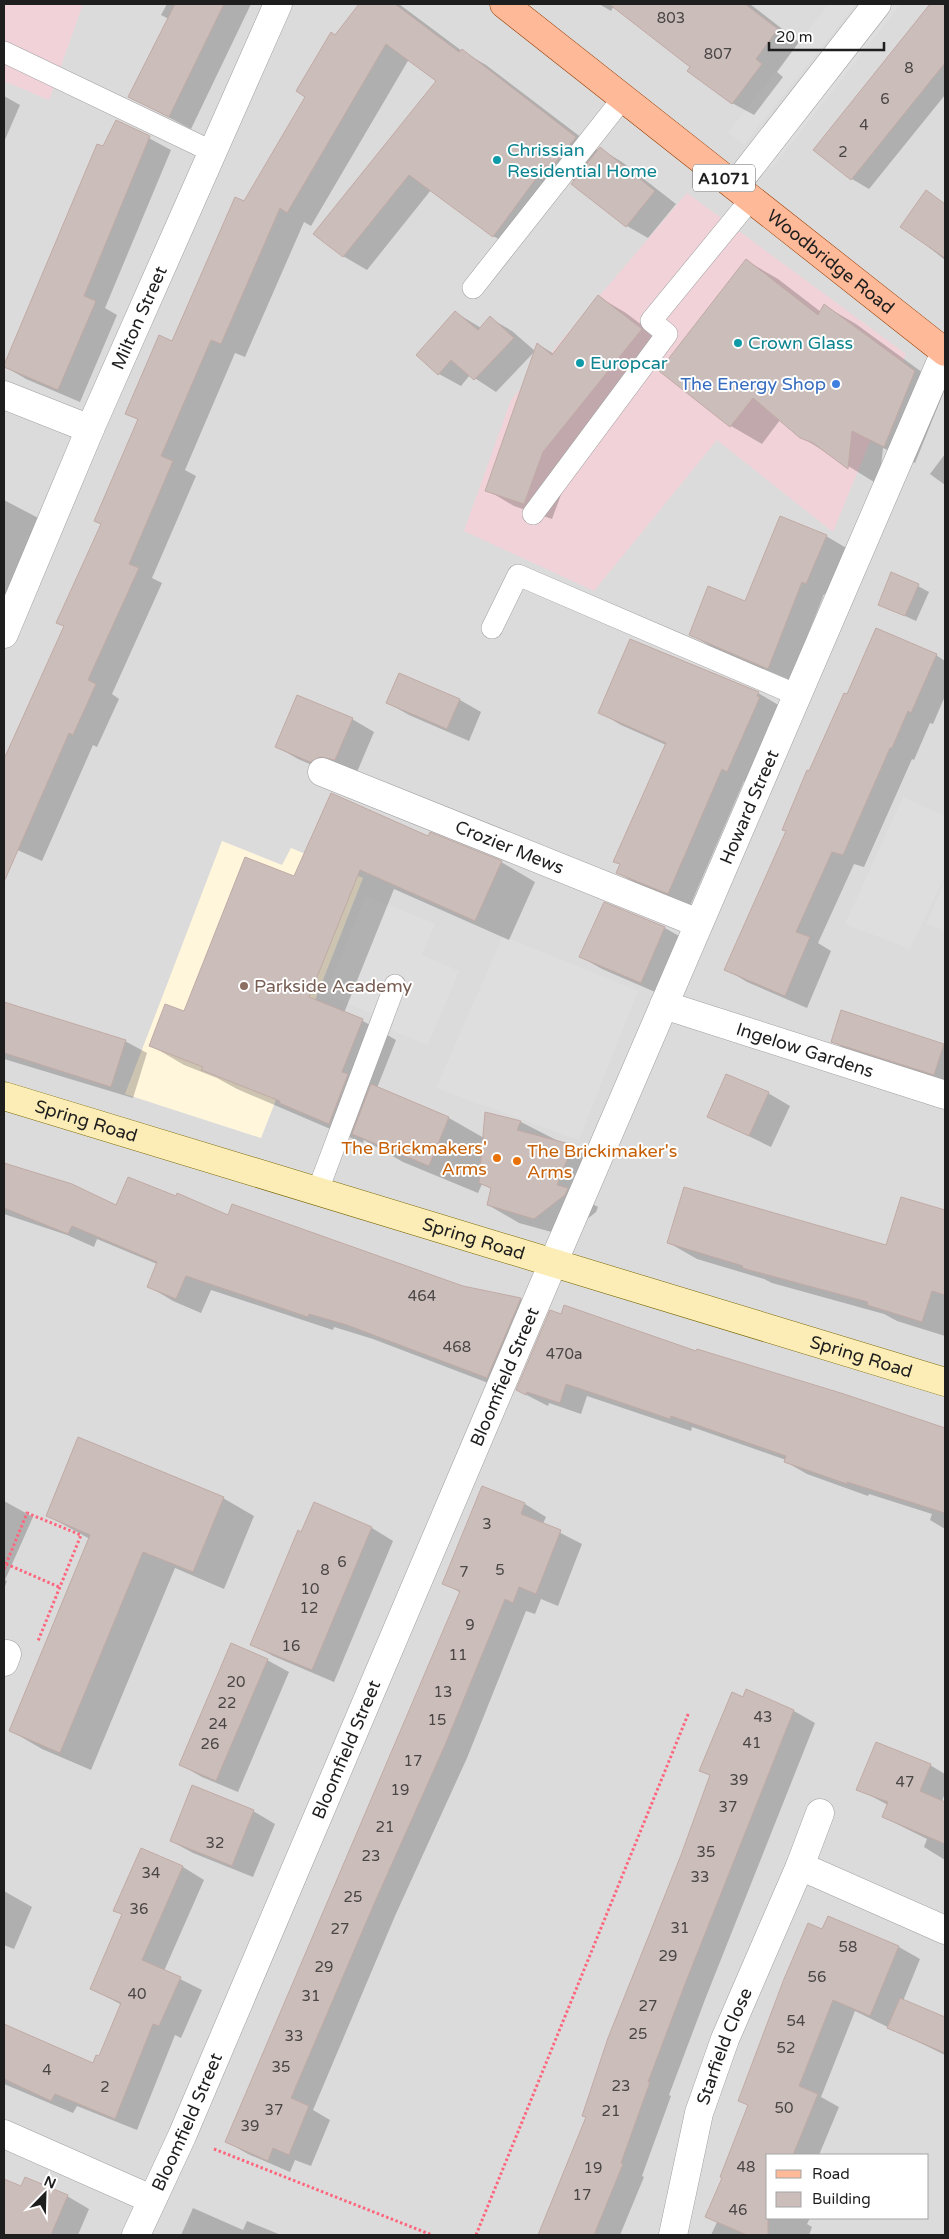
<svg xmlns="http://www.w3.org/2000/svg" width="949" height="2239" font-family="'Varela Round',sans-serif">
<rect width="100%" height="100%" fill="#efe8e3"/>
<!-- residential -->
<path fill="#dcdbdb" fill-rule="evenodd" d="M4,4H945V2235H4ZM768,2155H928V2218H768Z"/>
<!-- commercial -->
<g fill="#f1d2d9">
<path d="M4,4H83L49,100L4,81Z"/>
<path d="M687,193L906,354L833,532L717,440L594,591L464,531L511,400Z"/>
</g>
<!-- education -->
<path fill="#fff6dc" d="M222,841L282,865L291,848L363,878L261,1138L125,1094Z"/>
<!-- parking -->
<g fill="#dedede">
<path d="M829,4H856L744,145L728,132Z"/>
<path d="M874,4H901L772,168L755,154Z"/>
<path d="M903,797L945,816V876L910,949L845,924Z"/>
<path d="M945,880V930L926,924Z"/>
<path d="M366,896L435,924L422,955L459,971L428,1045L391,1030L394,1023L325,994Z"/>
<path d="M503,936L638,991L579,1140L436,1088Z"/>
</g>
<!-- shadow -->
<g fill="#0003">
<path d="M167,4H251L191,129L130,97L169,19L161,15Z"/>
<path d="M361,4H399L462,51L486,65L599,151L600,149L622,162L676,204L648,238L627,226L570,178L517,249L493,236L431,190L367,270L343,256L438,81L409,59L311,226L304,222L245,357L235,353L185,470L196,476L152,578L162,583L112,694L119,699L97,747L93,745L42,861L4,844V763L65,626L57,622L102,524L138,420L127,413L173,342L245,203L307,97L335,36Z"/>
<path d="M599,4H750L799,42L777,72L783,77L754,115L732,103L692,67L614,6L611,11Z"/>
<path d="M930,4H945V95L869,189L852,179L815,150Z"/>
<path d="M4,96L20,105L4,142Z"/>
<path d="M117,121L171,150L105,308L117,315L80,402L26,379L4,366Z"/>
<path d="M927,192L945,204V260L902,226Z"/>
<path d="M747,261L778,279L821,312L825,306L856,324L945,389L915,463L883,448L879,485L801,437L780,420L762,444L731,426Z"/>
<path d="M599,297L626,313L668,345L571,468L552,519L514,506L487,490L538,344L554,354Z"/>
<path d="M455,312L481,328L490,318L512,331L535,351L496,392L470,375L461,386L439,374L417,355Z"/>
<path d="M945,454V485L930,474Z"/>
<path d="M4,500L42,520L4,605Z"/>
<path d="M826,536L848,549L828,596L824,594L790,680L712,647L690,634L746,602Z"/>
<path d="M918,586L929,592L916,621L879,604Z"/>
<path d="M936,655L945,661V696L933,724L930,723L914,760L912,759L864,867L854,864L818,943L831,951L807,1008L747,982L726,969L787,831L810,773L847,696Z"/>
<path d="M399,674L460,700L481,712L469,741L409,715L388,703Z"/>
<path d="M758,693L780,706L749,783L744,781L690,906L639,885L618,873L666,745L621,725L599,712Z"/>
<path d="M352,719L374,732L357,772L333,774L298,759L277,747Z"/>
<path d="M428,837L501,862L535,882L509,940L394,889L344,1013L363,1021L396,1040L377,1088L449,1118L484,1138L521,1122L603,1164L589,1202L598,1207L596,1212L566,1236L519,1223L488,1205L492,1189L482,1184L478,1193L403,1162L364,1140L363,1143L237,1089L217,1078L184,1065L150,1045L185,1013L295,878Z"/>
<path d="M665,928L686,940L662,995L602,969L581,957Z"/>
<path d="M4,1004L125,1041L147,1053L133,1098L4,1059Z"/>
<path d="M842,1012L945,1046V1083L854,1054L832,1041Z"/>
<path d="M768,1093L790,1106L771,1147L709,1117Z"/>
<path d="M4,1163L71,1186L117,1206L229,1217L463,1287L521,1299L546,1313L512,1392L373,1339L334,1327L333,1330L211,1290L201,1313L173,1301L148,1286L157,1264L97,1239L94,1247L67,1235L4,1214Z"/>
<path d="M902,1198L945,1212V1336L897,1321L884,1314L772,1283L764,1279L697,1259L669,1243L887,1246Z"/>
<path d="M697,1353L843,1396L945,1429V1529L930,1520L932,1514L869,1494L868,1496L807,1474L786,1462V1460L692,1427L691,1431L587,1396L581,1414L549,1403L548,1406L517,1390Z"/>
<path d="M483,1487L525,1504L546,1517L543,1524L582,1544L558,1606L541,1599L535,1614L526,1611L467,1758L395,1916L313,2110L330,2120L311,2166L295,2160L290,2172L248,2154L227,2142L461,1593L444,1583Z"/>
<path d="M223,1498L254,1516L224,1589L175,1568L91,1770L42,1749L11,1731L90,1539L48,1516Z"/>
<path d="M4,1501L33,1517L5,1580L7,1581L4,1589Z"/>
<path d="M314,1504L372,1528L393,1541L334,1682L273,1656L252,1644Z"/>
<path d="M267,1660L289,1672L238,1792L202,1777L181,1765Z"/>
<path d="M746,1691L794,1711L815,1723L706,1997L669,2095L671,2096L642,2176L644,2177L620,2235H540L588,2118L711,1776L701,1771Z"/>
<path d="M930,1765L945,1774V1793L942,1801L945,1803V1860L924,1847L927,1839L883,1817L888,1805L858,1789Z"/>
<path d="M253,1811L275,1824L253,1877L193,1853L171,1841Z"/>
<path d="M141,1850L183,1867L204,1880L164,1971L202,1990L181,2038L175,2035L137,2130L77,2106L73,2113L4,2084V2024L93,2065L99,2058L122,2005L92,1989L123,1915L115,1910Z"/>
<path d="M4,1891L32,1907L14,1949L4,1945Z"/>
<path d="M828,1918L899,1947L920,1959L903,2001L945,2018V2055L855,2011L821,2097L839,2107L819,2155H768V2218H810L807,2224L812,2227L809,2235H711L717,2222L707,2216L724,2178L749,2106L740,2100Z"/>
<path d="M25,2178L67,2196L89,2209L78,2235H4V2180L21,2188Z"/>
<path d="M193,2208L243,2230L247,2221L281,2235H181Z"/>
</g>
<!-- building -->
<g fill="#cbbdba" stroke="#c1aaa5">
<path d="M175,4H224L169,117L128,97Z"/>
<path d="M359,4H395L459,52L462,49L576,137L551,168L546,165L493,237L409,175L343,257L313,234L436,81L386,44L287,213L280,208L221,344L211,340L161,456L173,461L129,564L139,568L88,680L96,684L73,735L69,733L4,882V759L64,626L56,623L101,524L94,521L138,419L125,414L159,335L172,341L235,197L244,201L305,97L296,91L331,32L335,35Z"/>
<path d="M609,4H745L778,29L756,59L762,64L732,104L687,71L690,67Z"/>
<path d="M930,4H945V63L851,180L813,150Z"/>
<path d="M116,120L150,136L84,296L96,301L58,390L4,367V365L97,144L103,146Z"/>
<path d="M600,147L655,191L626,227L571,184Z"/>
<path d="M926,190L945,204V258L900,227Z"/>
<path d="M746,259L818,315L824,304L915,371L884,447L852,431L848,469L813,443L800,438L753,398L730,427L659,371Z"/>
<path d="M598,295L642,329L543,452L524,504L485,491L537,343L552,355Z"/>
<path d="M455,311L478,330L490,316L514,338L474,380L451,360L438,375L416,355Z"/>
<path d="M780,516L827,535L806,584L802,582L768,669L689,635L708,586L745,601Z"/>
<path d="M891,572L919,584L905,616L878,605Z"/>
<path d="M876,628L937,654L911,713L908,711L892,748H890L843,855L832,852L796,932L810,937L785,996L724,970L786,831L782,830L807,770L809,771L844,693L847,694Z"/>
<path d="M630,639L759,692L757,696L760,697L727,772L722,769L668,894L616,873L620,864L613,862L666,743L598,713Z"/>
<path d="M399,673L460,699L447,729L386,703Z"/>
<path d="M297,695L353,718L335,760L320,757L310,762L275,747Z"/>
<path d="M331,793L428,836L430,832L502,861L475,921L360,870L309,997L363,1019L342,1072L348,1074L329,1124L279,1103L280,1101L201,1070L203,1067L149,1046L165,1004L184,1011L245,857L294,876Z"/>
<path d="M604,902L665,927L641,983L579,957Z"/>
<path d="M4,1002L126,1040L111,1087L4,1053Z"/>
<path d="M841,1010L944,1044L934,1075L831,1042Z"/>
<path d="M726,1074L769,1092L749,1136L707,1117Z"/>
<path d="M371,1084L449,1117L429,1166L352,1134Z"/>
<path d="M485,1112L521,1121L517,1130L573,1145L557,1185L568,1188L565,1195L534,1219L487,1205L491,1188L479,1183Z"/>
<path d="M4,1163L72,1184L116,1205L128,1177L176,1196L177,1193L228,1215L232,1204L463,1286L521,1298L487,1378L347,1325L309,1314L308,1317L186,1276L176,1299L147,1287L157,1262L72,1226L68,1234L4,1208Z"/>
<path d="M684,1187L886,1245L901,1197L945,1210V1295L932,1291L922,1322L867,1305L868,1302L742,1268L743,1266L667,1243Z"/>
<path d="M564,1305L696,1351L697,1349L844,1394L945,1428V1513L847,1482V1484L784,1462L786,1456L671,1416L670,1419L566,1384L560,1403L527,1392L526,1395L516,1390L550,1310L561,1314Z"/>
<path d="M78,1437L224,1497L193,1572L143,1552L60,1753L9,1731L90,1535L46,1516Z"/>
<path d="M482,1486L525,1503L521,1514L561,1530L536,1594L519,1587L513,1603L505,1599L445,1745L374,1904L291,2098L309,2106L289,2155L273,2148L268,2161L225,2142L460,1591L442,1584Z"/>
<path d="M314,1502L372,1527L312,1670L250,1645L298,1530L301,1532Z"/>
<path d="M231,1643L268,1659L216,1781L179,1765Z"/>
<path d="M746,1689L794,1710L685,1984L648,2082H650L621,2163L623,2164L594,2235H538L586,2117L582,2116L608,2038L681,1855L710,1775L699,1771L732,1692L743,1697Z"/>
<path d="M876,1742L931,1764L920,1791L945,1802V1844L882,1817L888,1802L856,1790Z"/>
<path d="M192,1785L254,1810L232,1866L170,1841Z"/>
<path d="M141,1848L183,1866L142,1960L181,1977L159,2026L153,2024L115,2119L55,2094L51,2101L4,2079V2024L93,2063L96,2055L99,2056L121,2003L90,1989L122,1914L113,1911Z"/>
<path d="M828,1916L899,1946L870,2016L833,2000L799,2086L818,2094L793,2155H768V2235H747L705,2217L722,2178L720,2177L748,2105L738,2101L784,1979L808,1923L822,1929Z"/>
<path d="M900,1998L945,2017V2053L887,2028Z"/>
<path d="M25,2177L68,2195L51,2235H4V2179L21,2186Z"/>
</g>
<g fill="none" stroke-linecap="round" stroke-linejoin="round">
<!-- lane casing -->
<g stroke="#9f9f9f" stroke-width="22">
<g id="lane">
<path d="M4,52L213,152"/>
<path d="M473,288L623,98"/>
<path d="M533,514L667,334L651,321L751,199"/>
<path d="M492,628L518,575L797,695"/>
<path d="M318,1190L395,985"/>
</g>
</g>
<!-- street casing -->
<g stroke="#9f9f9f" stroke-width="29">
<g id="street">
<path d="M735,186L877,4"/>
<path d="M4,395L90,429"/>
<path id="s1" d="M4,634L90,429L278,4"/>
<path id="s2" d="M322,772L698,923"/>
<path id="s3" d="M664,1005L945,1095"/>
<path d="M4,1662L7,1654"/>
<path d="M800,1866L820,1813"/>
<path d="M4,2134L151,2199"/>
<path id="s4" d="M136,2235L182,2136L553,1263L945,352"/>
<path id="s5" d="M673,2235L699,2113L725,2039L800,1866L945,1930"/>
</g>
</g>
<!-- secondary casing -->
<g stroke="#786602" stroke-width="29">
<g id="secondary">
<path id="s6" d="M4,1096L945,1382"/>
</g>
</g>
<!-- primary casing -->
<g stroke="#973e00" stroke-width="29">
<g id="primary">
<path id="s7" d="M504,4L945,352"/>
</g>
</g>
<!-- path -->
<g stroke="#fe667d" stroke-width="3" stroke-dasharray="2.5 2.5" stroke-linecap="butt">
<path d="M6,1564L59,1587"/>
<path d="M4,1569L27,1513L81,1535L38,1641"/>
<path d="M214,2149L432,2235"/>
<path d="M476,2235L689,1712"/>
</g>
<!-- lane -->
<use href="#lane" stroke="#fff" stroke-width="21"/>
<!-- street -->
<use href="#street" stroke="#fff" stroke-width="28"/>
<!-- secondary -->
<use href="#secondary" stroke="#fbedb5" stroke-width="28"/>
<!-- primary -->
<use href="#primary" stroke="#feb999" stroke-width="28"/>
</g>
<!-- markers -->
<g fill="#0f9aa8" stroke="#fff" stroke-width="2">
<circle cx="497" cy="160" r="5"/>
<circle cx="738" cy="343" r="5"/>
<circle cx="580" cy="363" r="5"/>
</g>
<circle fill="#3f7fe0" stroke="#fff" stroke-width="2" cx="836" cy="384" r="5"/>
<circle fill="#8d6e63" stroke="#fff" stroke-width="2" cx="244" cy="986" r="5"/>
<g fill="#e8710a" stroke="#fff" stroke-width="2">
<circle cx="497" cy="1158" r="5"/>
<circle cx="517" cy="1161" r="5"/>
</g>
<g text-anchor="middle" stroke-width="4" stroke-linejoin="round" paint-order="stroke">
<!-- number labels -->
<g font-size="15" fill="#494645">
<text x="671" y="23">803</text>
<text x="718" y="59">807</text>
<text x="909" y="73">8</text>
<text x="885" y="104">6</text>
<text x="864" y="130">4</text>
<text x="843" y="157">2</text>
<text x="422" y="1301">464</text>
<text x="457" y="1352">468</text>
<text x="564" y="1359">470a</text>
<text x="487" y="1529">3</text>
<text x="342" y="1567">6</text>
<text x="325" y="1575">8</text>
<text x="500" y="1575">5</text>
<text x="464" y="1577">7</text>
<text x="310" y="1594">10</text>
<text x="309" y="1613">12</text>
<text x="470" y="1630">9</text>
<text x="291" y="1651">16</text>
<text x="458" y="1660">11</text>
<text x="236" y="1687">20</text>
<text x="443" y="1697">13</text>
<text x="227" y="1708">22</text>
<text x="763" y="1722">43</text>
<text x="437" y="1725">15</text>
<text x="218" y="1729">24</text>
<text x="752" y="1748">41</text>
<text x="210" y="1749">26</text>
<text x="413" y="1766">17</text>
<text x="739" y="1785">39</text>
<text x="905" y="1787">47</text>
<text x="400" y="1795">19</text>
<text x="728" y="1812">37</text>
<text x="385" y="1832">21</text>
<text x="215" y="1848">32</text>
<text x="706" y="1857">35</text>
<text x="371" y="1861">23</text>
<text x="151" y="1878">34</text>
<text x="700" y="1882">33</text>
<text x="353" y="1902">25</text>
<text x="139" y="1914">36</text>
<text x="680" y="1933">31</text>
<text x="340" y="1934">27</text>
<text x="848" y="1952">58</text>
<text x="668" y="1961">29</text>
<text x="324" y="1972">29</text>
<text x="817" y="1982">56</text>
<text x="137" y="1999">40</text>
<text x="311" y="2001">31</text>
<text x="648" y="2011">27</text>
<text x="796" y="2026">54</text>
<text x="638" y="2039">25</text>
<text x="294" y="2041">33</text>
<text x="786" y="2053">52</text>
<text x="281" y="2072">35</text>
<text x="47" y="2075">4</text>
<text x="621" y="2091">23</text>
<text x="105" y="2092">2</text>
<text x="784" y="2113">50</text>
<text x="274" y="2115">37</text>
<text x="611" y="2116">21</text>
<text x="250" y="2131">39</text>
<text x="746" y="2172">48</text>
<text x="593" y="2173">19</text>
<text x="582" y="2200">17</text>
<text x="738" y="2215">46</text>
</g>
<!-- shield labels -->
<rect fill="#fff" stroke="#626262" stroke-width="1" x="693" y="164.5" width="62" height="27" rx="4"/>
<g font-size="16" font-weight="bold" fill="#1e1e1e">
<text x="724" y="184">A1071</text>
</g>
<!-- culture labels -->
<g font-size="18" fill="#0d838f" stroke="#fff" text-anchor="start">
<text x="507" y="156">Chrissian<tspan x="507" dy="21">Residential Home</tspan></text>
<text x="748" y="349">Crown Glass</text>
<text x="590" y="369">Europcar</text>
</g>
<!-- street labels -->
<g font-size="18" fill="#1e1e1e" stroke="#fff">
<text dy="6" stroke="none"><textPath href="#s7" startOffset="416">Woodbridge Road</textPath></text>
<text dy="6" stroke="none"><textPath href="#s1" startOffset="344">Milton Street</textPath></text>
<text dy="6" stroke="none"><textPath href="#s4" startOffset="1554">Howard Street</textPath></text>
<text dy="6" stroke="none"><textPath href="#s2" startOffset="202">Crozier Mews</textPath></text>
<text dy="6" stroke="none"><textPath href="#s3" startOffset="148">Ingelow Gardens</textPath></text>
<text dy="6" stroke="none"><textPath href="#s6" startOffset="86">Spring Road</textPath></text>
<text dy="6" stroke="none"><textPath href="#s6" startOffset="491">Spring Road</textPath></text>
<text dy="6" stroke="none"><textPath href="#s6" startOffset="896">Spring Road</textPath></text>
<text dy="6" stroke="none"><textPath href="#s4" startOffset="934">Bloomfield Street</textPath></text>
<text dy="6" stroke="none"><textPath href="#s4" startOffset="529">Bloomfield Street</textPath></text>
<text dy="6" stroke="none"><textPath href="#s5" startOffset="196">Starfield Close</textPath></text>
<text dy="6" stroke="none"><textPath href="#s4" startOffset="124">Bloomfield Street</textPath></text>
</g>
<!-- shop labels -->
<g font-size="18" fill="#366cbe" stroke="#fff" text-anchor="end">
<text x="826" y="390">The Energy Shop</text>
</g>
<!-- education labels -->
<g font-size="18" fill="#785e54" stroke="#fff" text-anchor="start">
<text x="254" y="992">Parkside Academy</text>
</g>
<!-- food labels -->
<g font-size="18" fill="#c56008" stroke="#fff" text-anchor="end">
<text x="487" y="1154">The Brickmakers'<tspan x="487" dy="21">Arms</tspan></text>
<text x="527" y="1157" text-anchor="start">The Brickimaker's<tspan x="527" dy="21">Arms</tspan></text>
</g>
</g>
<!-- border -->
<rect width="949" height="2239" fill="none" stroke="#1e1e1e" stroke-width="10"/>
<!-- legend -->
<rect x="766" y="2154" width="162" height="65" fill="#ffffff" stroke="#a5a5a5"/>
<rect x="776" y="2170" width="25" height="8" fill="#feb999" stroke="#a5a5a5"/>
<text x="812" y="2179" font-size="15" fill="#1e1e1e">Road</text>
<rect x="776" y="2192" width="25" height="15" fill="#cbbdba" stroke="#a5a5a5"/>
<text x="812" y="2204" font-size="15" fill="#1e1e1e">Building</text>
<!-- north arrow -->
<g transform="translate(45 2194) rotate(23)" stroke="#ffffff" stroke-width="4" paint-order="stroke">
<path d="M0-4L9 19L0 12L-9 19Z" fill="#1e1e1e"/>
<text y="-8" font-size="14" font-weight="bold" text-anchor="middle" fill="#1e1e1e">N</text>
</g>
<!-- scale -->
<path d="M769 42v8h115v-8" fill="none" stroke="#1e1e1e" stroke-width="2.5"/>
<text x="776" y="42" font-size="15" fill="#1e1e1e" stroke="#ffffff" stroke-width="4" paint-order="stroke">20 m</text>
</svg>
